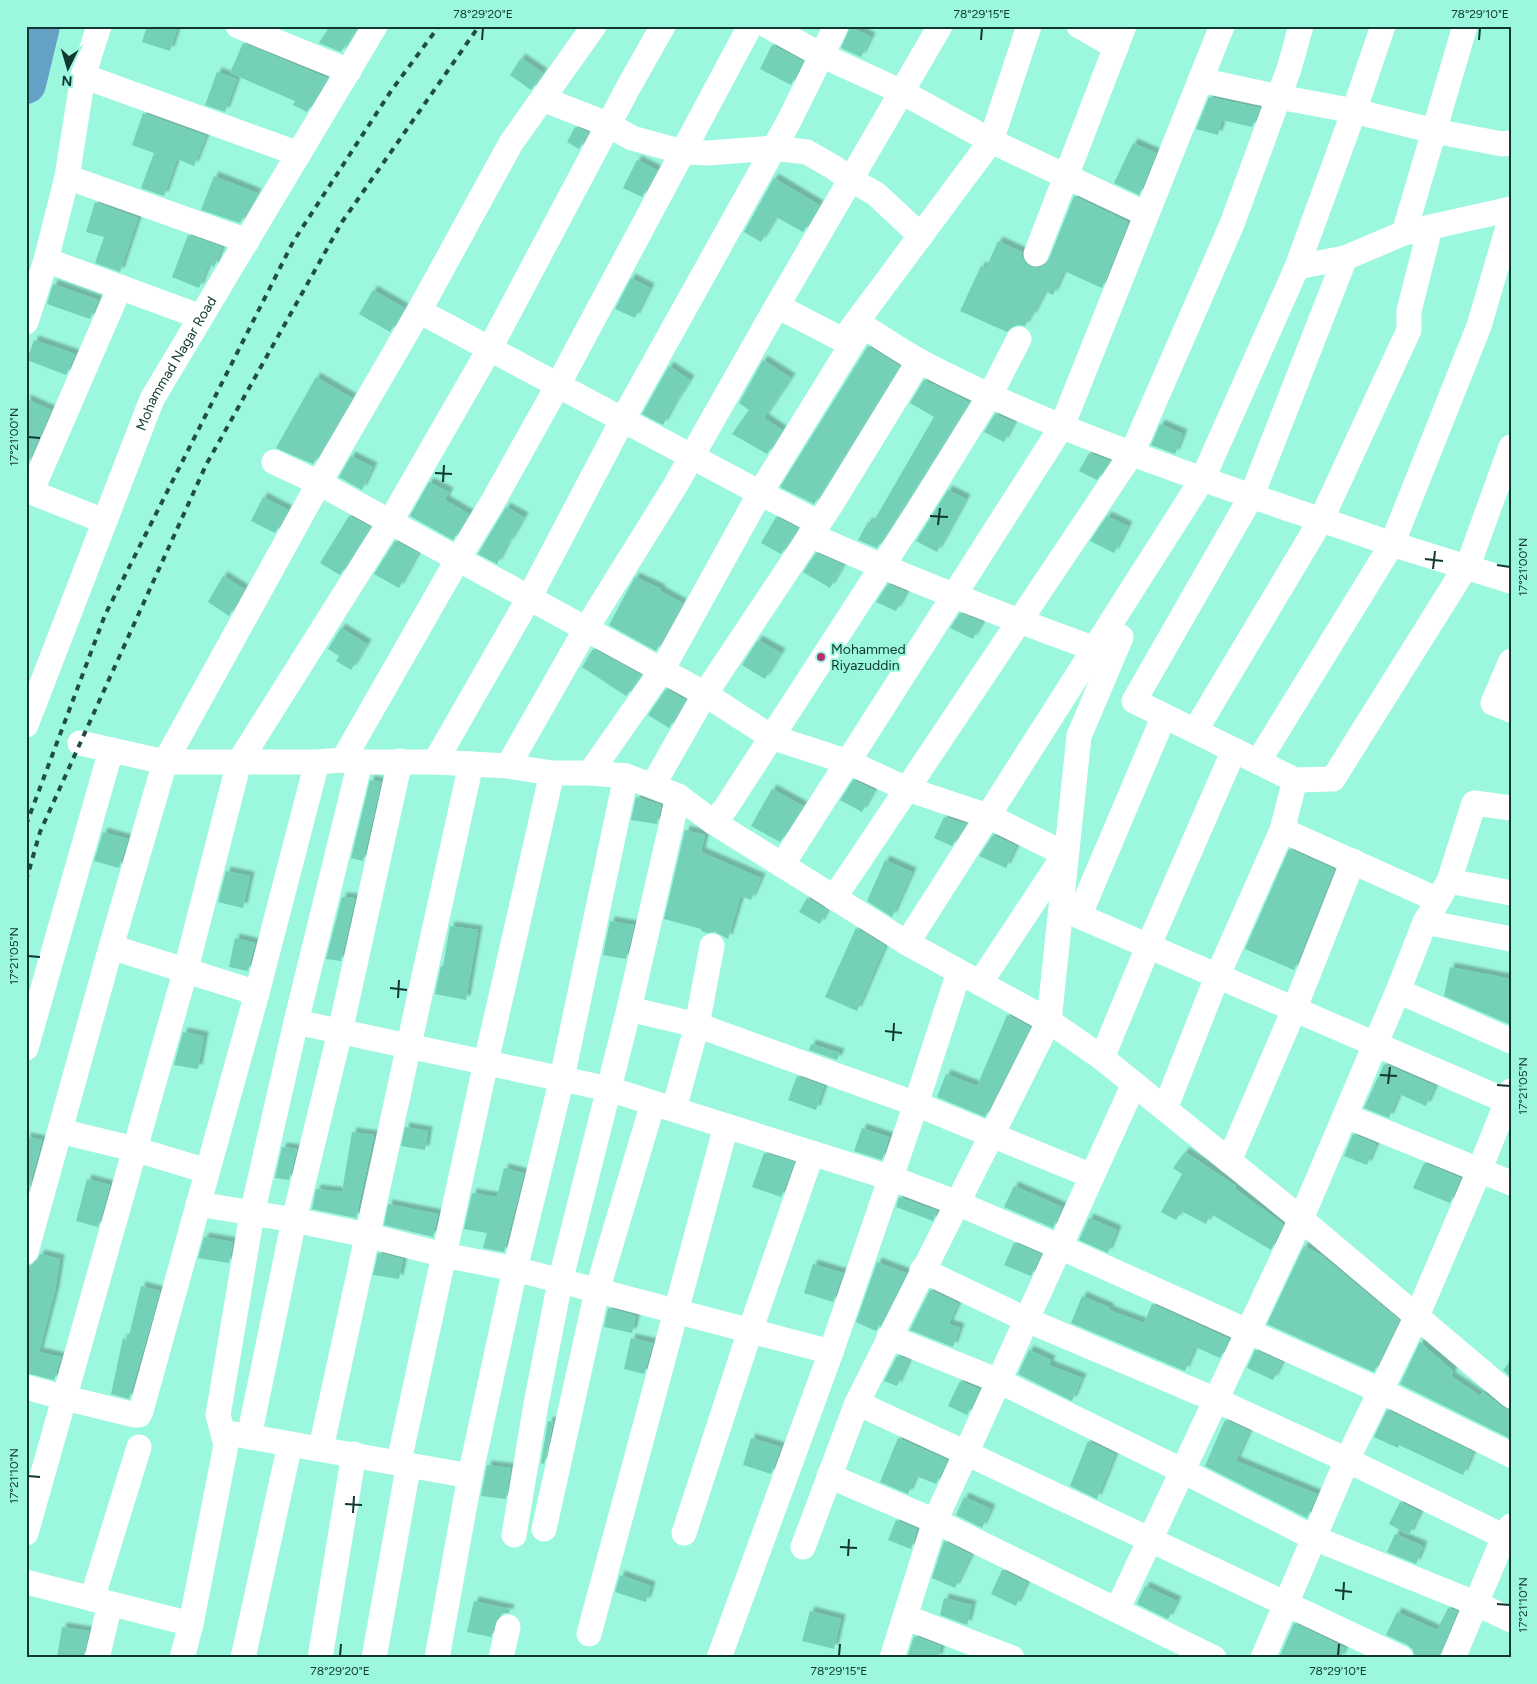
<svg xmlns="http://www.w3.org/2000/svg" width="1537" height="1684" font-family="Figtree,sans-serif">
<defs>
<filter id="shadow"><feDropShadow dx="4.5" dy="-4.5" stdDeviation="1" flood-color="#0004"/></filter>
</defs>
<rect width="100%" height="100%" fill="#9bf7de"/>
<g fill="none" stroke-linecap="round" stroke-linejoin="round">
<!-- river -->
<path stroke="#65a1c4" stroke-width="40" d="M26,84L40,26"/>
</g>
<!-- building -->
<g fill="#75d0b8" filter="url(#shadow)">
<path d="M147,26H178L170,51L142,42Z"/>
<path d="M330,26H358L341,52L319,43Z"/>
<path d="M850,27L871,37L861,57L841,48Z"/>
<path d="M243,43L327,78L307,112L293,105L295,101L230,73Z"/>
<path d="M772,45L803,61L791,85L760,69Z"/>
<path d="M521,58L543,73L531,90L510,75Z"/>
<path d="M217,72L237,79L225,112L205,105Z"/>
<path d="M1209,97L1260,108L1252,127L1222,120L1218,135L1196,129Z"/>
<path d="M143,113L206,136L194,166L177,159L164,196L141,188L154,153L132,145Z"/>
<path d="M575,127L588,132L579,149L567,142Z"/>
<path d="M1133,143L1156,153L1139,195L1114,183Z"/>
<path d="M637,160L657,170L642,197L623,188Z"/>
<path d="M214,176L257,193L240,223L201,210Z"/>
<path d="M774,178L819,205L803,232L776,217L761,242L744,232Z"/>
<path d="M1074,196L1128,222L1102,288L1064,271L1053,295L1045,291L1032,317L1030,316L1025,326L1018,325L1012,327L1007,332L960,311L981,266L986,268L998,241L1022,252V257L1025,263L1030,267L1038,268L1045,265L1049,259Z"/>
<path d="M95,202L138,218L120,272L95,263L104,237L86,232Z"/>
<path d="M188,235L222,247L214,267L209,264L199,288L172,277Z"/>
<path d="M631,278L650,288L635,318L615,309Z"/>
<path d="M53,284L98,300L90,319L47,304Z"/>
<path d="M373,290L404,308L390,332L359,314Z"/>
<path d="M34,340L75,354L66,375L27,360Z"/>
<path d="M868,346L899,366L814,504L780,487Z"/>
<path d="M763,360L791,378L764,418L782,430L767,454L732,434L749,410L739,403Z"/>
<path d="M669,366L690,380L673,406L663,425L642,414Z"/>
<path d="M316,377L352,398L313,464L276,448Z"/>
<path d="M924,380L969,402L877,548L858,540L868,522L872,524L934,417L910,403Z"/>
<path d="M26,399L51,410L26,467Z"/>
<path d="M995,414L1014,422L1004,442L984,432Z"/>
<path d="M1160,424L1183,434L1175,454L1151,445Z"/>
<path d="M1089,453L1110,461L1097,480L1079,471Z"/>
<path d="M351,456L373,467L362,490L339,477Z"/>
<path d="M429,482L449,492L445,500L469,514L453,540L410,516Z"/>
<path d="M948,490L966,499L937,552L916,541Z"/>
<path d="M263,497L288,510L275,533L251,521Z"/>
<path d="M506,507L524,517L509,543L508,542L497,564L478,554Z"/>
<path d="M349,516L370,527L340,575L320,563Z"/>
<path d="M1107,516L1128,526L1114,553L1090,541Z"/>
<path d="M776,517L798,528L781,554L761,543Z"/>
<path d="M395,541L418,553L399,588L374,574Z"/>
<path d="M816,553L843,565L830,588L803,572Z"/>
<path d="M223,576L244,589L229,616L208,602Z"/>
<path d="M635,577L661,589L660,591L682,603L656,651L609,625Z"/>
<path d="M888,584L906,592L896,611L876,602Z"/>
<path d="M960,613L982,622L973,639L950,628Z"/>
<path d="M341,628L367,644L351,670L336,661L339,656L328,649Z"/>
<path d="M758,640L781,653L765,679L742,665Z"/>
<path d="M593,649L641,675L626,696L582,667Z"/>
<path d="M666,689L685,700L669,728L648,715Z"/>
<path d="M370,780L381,782L363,861L351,858Z"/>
<path d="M853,780L874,790L862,812L840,800Z"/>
<path d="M772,789L803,806L780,842L751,826Z"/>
<path d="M636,797L661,805L657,824L631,820Z"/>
<path d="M944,817L966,824L952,846L934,838Z"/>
<path d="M685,830L705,835L701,852L761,878L751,900L741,896L728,939L715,932L707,933L701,931V929L664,919Z"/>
<path d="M103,832L128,839L119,868L94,861Z"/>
<path d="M993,835L1016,846L1006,868L979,856Z"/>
<path d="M1289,849L1334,869L1294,970L1245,949Z"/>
<path d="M885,860L912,872L892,917L867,901Z"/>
<path d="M226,871L250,876L243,908L218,902Z"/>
<path d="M342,897L355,898L341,961L326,959Z"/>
<path d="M807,898L827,910L820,924L799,912Z"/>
<path d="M610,921L634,925L626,959L603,955Z"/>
<path d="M450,926L478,930L466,1000L435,994L441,966H443Z"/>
<path d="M856,928L885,946L857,1011L825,997Z"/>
<path d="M235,938L255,943L248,971L229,967Z"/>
<path d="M1450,967L1511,979V1025L1444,996Z"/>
<path d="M1007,1015L1030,1027L985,1117L937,1097L946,1074L977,1086Z"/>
<path d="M183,1032L204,1036L198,1069L174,1065Z"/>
<path d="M811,1044L840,1053L837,1060L809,1050Z"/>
<path d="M1384,1064L1435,1086L1426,1106L1399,1094L1389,1118L1364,1108Z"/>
<path d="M797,1076L824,1086L816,1110L788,1100Z"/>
<path d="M405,1127L428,1131L425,1150L401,1146Z"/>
<path d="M862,1128L889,1137L882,1160L854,1151Z"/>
<path d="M352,1132L374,1135L356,1218L312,1209L316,1189L342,1192Z"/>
<path d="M1353,1134L1376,1144L1367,1165L1344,1156Z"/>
<path d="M26,1137L42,1140L26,1198Z"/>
<path d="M282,1147L297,1149L289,1180L275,1178Z"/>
<path d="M1185,1152L1236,1186L1234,1188L1283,1224L1271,1250L1211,1214L1206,1224L1181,1211L1176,1220L1161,1212L1182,1174L1173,1168Z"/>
<path d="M764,1153L794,1162L781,1197L752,1187Z"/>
<path d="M1424,1163L1460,1178L1450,1203L1413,1188Z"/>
<path d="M504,1168L524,1173L504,1252L483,1248L487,1233L464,1229L472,1193L497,1197Z"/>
<path d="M87,1179L110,1185L98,1227L76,1221Z"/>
<path d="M1014,1186L1062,1207L1053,1228L1004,1207Z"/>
<path d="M899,1197L937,1211L933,1221L896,1207Z"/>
<path d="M388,1204L438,1214L433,1237L384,1225Z"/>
<path d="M1089,1218L1117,1230L1108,1253L1079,1240Z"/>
<path d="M204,1237L233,1242L229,1263L198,1258Z"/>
<path d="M1014,1243L1041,1254L1031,1276L1004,1265Z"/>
<path d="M1304,1246L1321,1255L1399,1320L1374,1372L1267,1324Z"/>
<path d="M378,1253L403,1259L399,1279L373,1275Z"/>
<path d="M40,1254L60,1259L55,1291L39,1352L61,1357L54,1380L26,1373V1280L29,1266L36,1262Z"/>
<path d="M877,1262L906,1273L876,1331L856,1322Z"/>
<path d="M813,1264L843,1273L833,1302L804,1293Z"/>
<path d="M141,1286L160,1291L129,1399L111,1394L123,1338L128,1340Z"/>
<path d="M930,1290L958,1303L949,1324L960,1328L953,1347L910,1330Z"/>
<path d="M1082,1296L1110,1308L1109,1310L1144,1323L1152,1304L1229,1339L1220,1358L1195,1347L1185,1371L1071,1323Z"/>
<path d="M608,1308L636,1316L632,1333L604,1327Z"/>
<path d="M631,1338L653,1343L644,1374L624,1369Z"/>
<path d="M1420,1342L1453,1371L1451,1376L1480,1396L1483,1392L1502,1407L1511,1410V1439L1400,1384Z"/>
<path d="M1029,1350L1051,1360L1049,1365L1082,1378L1072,1401L1018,1374Z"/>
<path d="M1255,1350L1282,1362L1273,1380L1247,1368Z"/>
<path d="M897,1356L909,1360L897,1386L884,1381Z"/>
<path d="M1511,1361V1377L1503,1370Z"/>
<path d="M960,1381L979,1389L967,1415L948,1406Z"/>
<path d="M1387,1410L1473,1452L1463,1475L1399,1445L1398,1448L1374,1437Z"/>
<path d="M1225,1420L1249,1431L1236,1461L1317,1494L1307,1518L1205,1466Z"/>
<path d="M548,1421L553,1422L544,1464L541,1463Z"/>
<path d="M751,1438L781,1447L771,1474L743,1465Z"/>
<path d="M898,1438L947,1460L936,1484L916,1476L908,1494L880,1482Z"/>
<path d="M1088,1441L1115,1454L1097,1499L1070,1486Z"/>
<path d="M487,1465L511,1468L506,1499L481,1496Z"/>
<path d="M964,1497L991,1509L982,1528L956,1515Z"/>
<path d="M1400,1502L1420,1512L1409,1535L1389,1524Z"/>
<path d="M896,1520L917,1529L911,1549L888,1540Z"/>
<path d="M1395,1534L1423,1546L1416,1564L1387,1552Z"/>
<path d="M944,1541L971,1555L955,1588L932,1578Z"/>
<path d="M1002,1570L1027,1582L1016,1606L991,1594Z"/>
<path d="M620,1575L651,1586L646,1602L615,1592Z"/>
<path d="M1145,1586L1177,1601L1168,1619L1137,1604Z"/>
<path d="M944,1598L972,1605L967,1625L940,1615Z"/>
<path d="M474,1601L510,1609L509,1613H503L497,1618L491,1637L467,1632Z"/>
<path d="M1448,1608L1457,1611L1439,1658H1415L1413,1650L1408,1645L1386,1635L1397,1612L1437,1630Z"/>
<path d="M810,1611L841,1619L834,1649L802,1641Z"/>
<path d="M1294,1623L1345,1648L1340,1658H1279Z"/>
<path d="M62,1627L89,1631L83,1658H57Z"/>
<path d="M914,1636L941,1646L938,1658H907Z"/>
</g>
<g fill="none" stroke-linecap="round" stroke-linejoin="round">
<!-- minor -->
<g stroke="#fff" stroke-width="25">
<path d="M238,26L349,71"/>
<path d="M768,26L821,55L902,92L991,141L1146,214"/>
<path d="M1079,26L1116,47"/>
<path d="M83,76L299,154"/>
<path d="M1200,80L1279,97L1354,111L1434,131L1502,144L1511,143"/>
<path d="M543,99L609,125L632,138L683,152L708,153L774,148L807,152L833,167L850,179L876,194L921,236"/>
<path d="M67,177L247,241"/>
<path d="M1511,209L1404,233L1345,258L1252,495L1134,701L1295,780L1333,779L1470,560L1511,447"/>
<path d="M1404,233L1465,26"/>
<path d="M1036,254L1124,26"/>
<path d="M46,260L201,317"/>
<path d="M1297,267L1345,258"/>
<path d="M777,306L940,26"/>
<path d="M419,311L511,143L594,26"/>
<path d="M26,322L46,260L67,177L83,76L99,26"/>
<path d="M863,326L760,493L419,311L319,483L705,694L832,503L919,361"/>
<path d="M846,336L991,141L1029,26"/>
<path d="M26,490L104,521"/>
<path d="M31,492L120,287"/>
<path d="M810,535C904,577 998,614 1095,649"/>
<path d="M1511,661L1493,703L1511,710"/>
<path d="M1164,716L1079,916L1511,1103"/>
<path id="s1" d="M26,725L152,399L375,26"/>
<path d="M1195,731L1321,520L1409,330V311L1430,228"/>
<path d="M80,743L165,762H317L343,760L360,762H435L508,766L552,773H590L626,776L678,796L713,822L907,943L1049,1021L1102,1058L1301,1219L1511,1396"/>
<path d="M343,760L458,559L492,503L558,385L750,26"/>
<path d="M435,762L529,598L623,419L789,121L836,26"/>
<path d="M1258,762L1392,544L1511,581"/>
<path d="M508,766L586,629L675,486L777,306L843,340L863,326C882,338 901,351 921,362C1071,440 1233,489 1392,544L1479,326L1511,217"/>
<path d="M590,773L662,670L760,493L819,523"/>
<path d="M653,785L705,694L771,737L848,762L907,789L988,816L1065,854L980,983"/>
<path d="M1511,808L1474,803L1449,881L1425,922L1398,991L1511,1041"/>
<path d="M713,822L725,809L920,508L990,395L1019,339"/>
<path d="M1282,830L1438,900"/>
<path d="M782,865L1062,426L1222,26"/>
<path d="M1449,881L1511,893"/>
<path d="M834,898L1132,453L1232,224L1289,69L1301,26"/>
<path d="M1425,922L1511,939"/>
<path d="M907,943L1203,478L1297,267L1354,111L1383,26"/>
<path d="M111,947L257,993"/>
<path d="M629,1009L697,1025L712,946"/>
<path d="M296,1022L609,1089L891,1178L957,1203L1060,1247L1381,1391L1511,1455"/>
<path d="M26,1048L111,750"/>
<path d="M1102,1058L1148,947L1234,750"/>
<path d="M674,1109L697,1025L916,1104L1092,1176"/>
<path d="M1165,1109L1217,977L1282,830L1295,780"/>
<path d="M1346,1116L1511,1183"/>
<path d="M60,1131L134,1149L207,1171"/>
<path d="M1229,1161L1294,1010L1353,861"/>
<path d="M198,1204L294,1220L366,1235L444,1255L515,1269L831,1352"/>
<path d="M26,1252L111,947L165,762L319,483L274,462"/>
<path d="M922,1270L1027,1320L1216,1400L1347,1460L1511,1540"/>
<path d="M889,1337L999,1381L1183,1471L1314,1538L1477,1604L1511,1620"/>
<path d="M26,1387L65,1398L135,1415H139L141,1411L257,993L317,762"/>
<path d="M857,1403L966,1453L1401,1658"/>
<path d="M234,1434L470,1476"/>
<path d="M249,1437L294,1220L340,1032L400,761"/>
<path d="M321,1448C369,1220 421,992 471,764"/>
<path d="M829,1476L935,1521L1214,1658"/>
<path d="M544,1529L597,1291L653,1103"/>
<path d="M26,1533L186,969L239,762L390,522L490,348L629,86L663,26"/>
<path d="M684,1533L750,1331L812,1153"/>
<path d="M514,1535L536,1404L560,1282L629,1009L678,796"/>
<path d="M803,1547L857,1403L1049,1021L1079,736L1121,637"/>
<path d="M26,1582L191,1624"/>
<path d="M92,1599L139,1447"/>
<path d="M1117,1610L1301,1219L1398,991"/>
<path d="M905,1617L1012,1658"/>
<path d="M589,1634L726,1126"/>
<path d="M97,1658L110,1604"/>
<path d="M182,1658L191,1624L226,1445L218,1415L252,1214L296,1022L360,762"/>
<path d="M243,1658L290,1444"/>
<path d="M320,1658L354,1454"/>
<path d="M374,1658L407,1474L400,1457L486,1062L552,773"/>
<path d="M437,1658L470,1476L515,1269L562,1078L626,776"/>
<path d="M501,1658L508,1627"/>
<path d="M719,1658L831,1352L916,1104L959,972"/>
<path d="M892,1658L935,1521L1134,1084"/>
<path d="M1263,1658L1347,1460L1417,1316L1480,1169L1511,1091"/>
<path d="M1453,1658L1504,1537L1511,1526"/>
</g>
<!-- rail -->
<g stroke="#204e43" stroke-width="4" stroke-dasharray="6 6" stroke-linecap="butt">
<path d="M26,825L105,615L293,242L391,91L439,26"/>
<path d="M26,881L40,832L206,465L342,222L479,26"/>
</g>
</g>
<!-- ticks -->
<path fill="none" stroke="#10382f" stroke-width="2" d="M482,40L483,28M981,40L982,28M1479,40L1480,28M28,437L40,438M435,473L452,474M443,482L444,465M930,516L948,517M938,525L940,508M1425,559L1443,561M1497,565L1510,567M1433,569L1435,551M28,956L40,957M390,988L407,990M398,998L399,980M885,1031L902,1033M893,1041L894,1023M1380,1075L1397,1076M1388,1084L1390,1067M1497,1085L1510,1086M28,1476L40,1477M345,1504L362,1505M353,1513L354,1496M840,1547L857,1548M848,1556L849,1539M1335,1590L1352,1592M1343,1600L1344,1582M1497,1604L1510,1605M340,1656L341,1644M839,1656L840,1644M1338,1656L1339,1644"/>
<!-- markers -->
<circle fill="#b52f72" stroke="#9bf7de" stroke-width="2" cx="821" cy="657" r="5"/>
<g text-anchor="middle" stroke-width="4" stroke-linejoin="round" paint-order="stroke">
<!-- street labels -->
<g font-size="14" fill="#10382f" stroke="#9bf7de">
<text dy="5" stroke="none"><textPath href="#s1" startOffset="392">Mohammad Nagar Road</textPath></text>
</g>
<!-- poi labels -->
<g font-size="14" fill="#10382f" stroke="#9bf7de" text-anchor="start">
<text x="831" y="654">Mohammed<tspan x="831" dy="16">Riyazuddin</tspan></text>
</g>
</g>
<!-- border -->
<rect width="1537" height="1684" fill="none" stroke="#9bf7de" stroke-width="55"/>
<!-- north arrow -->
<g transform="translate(68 68) rotate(185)" stroke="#9bf7de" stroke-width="4" paint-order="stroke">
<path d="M0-4L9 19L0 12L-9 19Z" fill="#10382f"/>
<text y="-8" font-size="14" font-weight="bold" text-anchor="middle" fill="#10382f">N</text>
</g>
<rect x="28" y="28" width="1482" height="1628" fill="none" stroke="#10382f" stroke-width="2"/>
<g font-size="12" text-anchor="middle" fill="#10382f">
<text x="483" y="18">78°29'20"E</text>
<text x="982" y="18">78°29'15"E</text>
<text x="1480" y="18">78°29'10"E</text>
<text transform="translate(14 437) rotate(-90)" y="4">17°21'00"N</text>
<text transform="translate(1523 567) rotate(-90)" y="4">17°21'00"N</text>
<text transform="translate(14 956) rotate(-90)" y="4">17°21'05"N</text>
<text transform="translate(1523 1086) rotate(-90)" y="4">17°21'05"N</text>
<text transform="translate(14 1476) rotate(-90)" y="4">17°21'10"N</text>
<text transform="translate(1523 1605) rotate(-90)" y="4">17°21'10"N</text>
<text x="340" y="1675">78°29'20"E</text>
<text x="839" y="1675">78°29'15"E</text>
<text x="1338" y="1675">78°29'10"E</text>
</g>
</svg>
